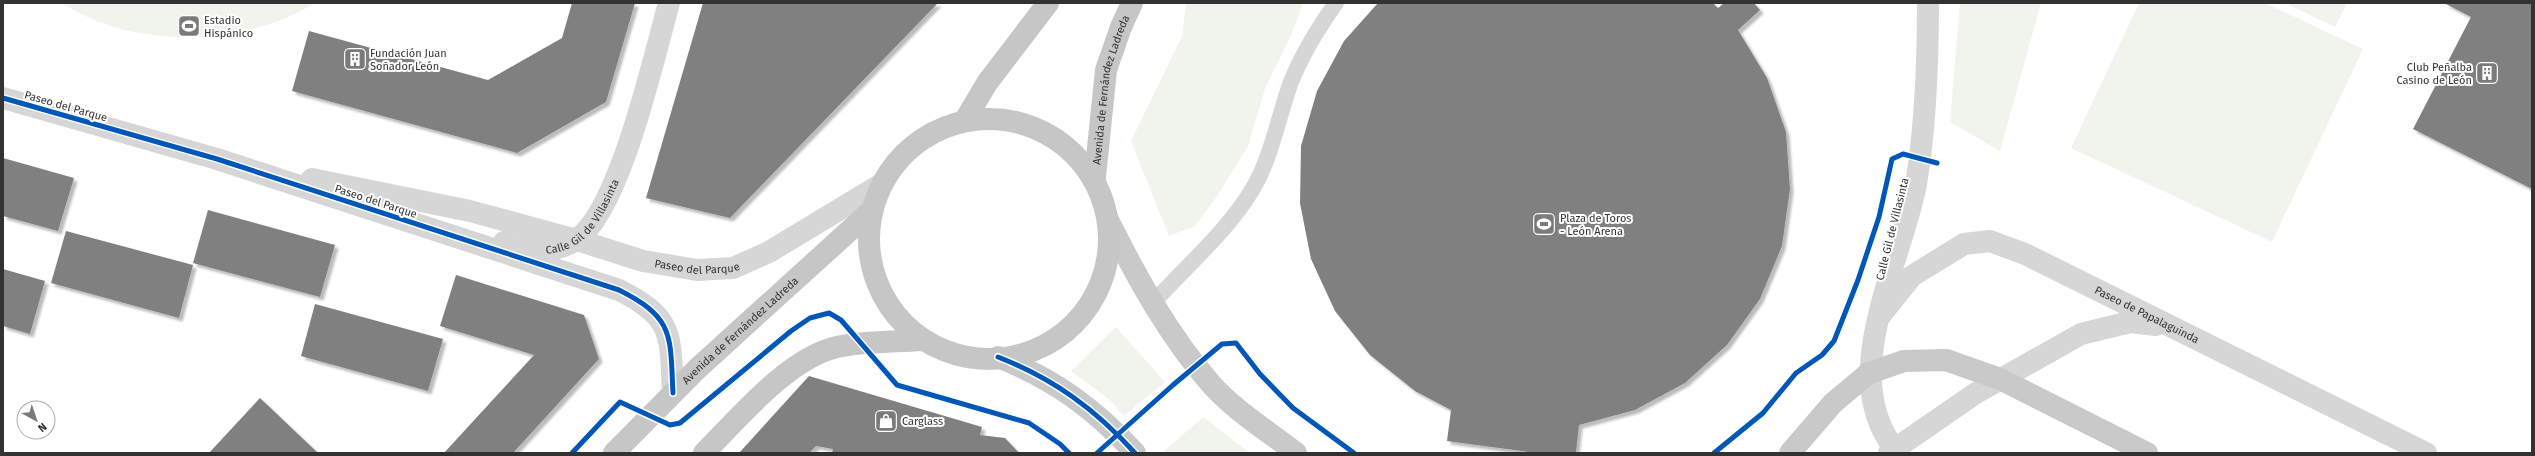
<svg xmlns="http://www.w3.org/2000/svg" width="2535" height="456" font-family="'Fira Sans',sans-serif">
<defs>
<filter id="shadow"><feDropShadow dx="3.5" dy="3.5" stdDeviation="1" flood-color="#0004"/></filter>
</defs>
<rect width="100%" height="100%" fill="#fff"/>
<!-- green -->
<g fill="#f0f4ed">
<path d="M62,3H315C244,47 132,50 62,3Z"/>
<path d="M1186,3H1303L1291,35L1265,89L1248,146L1218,195L1195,226L1169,236L1131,141L1182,36Z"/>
<path d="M1960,3H2041L2000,151L1950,122Z"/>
<path d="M2139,3H2265L2363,49L2272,242L2071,148Z"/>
<path d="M2285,3H2347L2335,27Z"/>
<path d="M1116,327L1165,382L1124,416L1111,401L1071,371Z"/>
<path d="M1203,417L1250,453H1162Z"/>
</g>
<!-- building -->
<g fill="#808080" filter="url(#shadow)">
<path d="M572,3H635L606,102L517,153L292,91L309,31L488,80L562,38Z"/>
<path d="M703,3H938L730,218L646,198Z"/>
<path d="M1378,3H1713L1718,8L1724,3H1754L1760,10L1738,30L1767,78L1786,132L1790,189L1782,246L1760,299L1727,345L1685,383L1635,410L1579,425L1576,453H1536L1447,441L1451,410L1415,391L1370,355L1335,311L1311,259L1300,203L1301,146L1317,91L1344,41Z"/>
<path d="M2444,3H2532V189L2413,129L2471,17Z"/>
<path d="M3,158L74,178L58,231L3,216Z"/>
<path d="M208,210L335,245L320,297L193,263Z"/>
<path d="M66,231L193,265L179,318L51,283Z"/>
<path d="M3,269L45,281L30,334L3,326Z"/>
<path d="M456,275L584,315L599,359L513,453H444L534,355L440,326Z"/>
<path d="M315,304L443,339L428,391L301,356Z"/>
<path d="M809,376L982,427L980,435L1005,438L1019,453H832L833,449L816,446L809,453H739Z"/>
<path d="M260,398L318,453H209Z"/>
</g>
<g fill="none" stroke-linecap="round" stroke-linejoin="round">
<!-- service -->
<path stroke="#d6d6d6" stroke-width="16" d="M1153,303C1186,266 1226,233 1252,190C1272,157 1278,117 1291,82C1302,54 1319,27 1336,3"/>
<!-- minor -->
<g stroke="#d6d6d6" stroke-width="22">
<path id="s1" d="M504,242C528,250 553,255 576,240C620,211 654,56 669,3"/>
<path id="s2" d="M1880,316L1912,276L1964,244L1990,241L2025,254L2426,453"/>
<path d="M1889,453L1976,393L2081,334L2130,322L2156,325"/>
<path d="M1898,453C1834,380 1901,265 1916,184C1926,124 1928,64 1928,3"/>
</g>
<!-- tertiary -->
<g stroke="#d6d6d6" stroke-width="22">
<path d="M3,98L217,159L619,290C675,318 670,336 673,393"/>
<path id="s3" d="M312,179L470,211L577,240L643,261L697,270L733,268L769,252L880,185"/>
</g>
<!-- primary -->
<g stroke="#c9c9c9" stroke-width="22">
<path d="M1108,220C1137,278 1169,336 1211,384C1234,410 1269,432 1296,453"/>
<path d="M998,357C1054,379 1095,409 1135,453"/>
<path d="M1790,453L1833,403L1869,373L1904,361L1946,360L2000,379L2147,453"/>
</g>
<!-- trunk -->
<g stroke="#c6c6c6" stroke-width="22">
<circle cx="989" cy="239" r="120"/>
<path d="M965,120L987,83L1048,3"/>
<path id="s4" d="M1095,177L1106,70L1121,27L1132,3"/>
<path id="s5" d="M614,453L697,369L870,212"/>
<path d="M704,453C738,419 788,358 837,347C864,341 894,342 922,340"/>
</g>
<!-- cycleway casing -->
<g stroke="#fff" stroke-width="8">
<g id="cycleway">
<path d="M3,98L217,159L619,290C675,318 670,336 673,393"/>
<path d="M998,357C1054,379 1095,409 1135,453"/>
<path d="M572,453L620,402L670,425L680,423L791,331L810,318L829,313L841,320L897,385L1029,423L1060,444L1069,453"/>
<path d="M1097,453L1173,385L1222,344L1236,343L1260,374L1293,408L1354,453"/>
<path d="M1714,453L1763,413L1796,373L1822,355L1834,341L1858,280L1879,217L1892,159L1903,154L1937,163"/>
</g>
</g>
<!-- cycleway -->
<use href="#cycleway" stroke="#0057b8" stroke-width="5"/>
</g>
<!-- icons -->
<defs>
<g id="stadium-square" transform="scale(1.15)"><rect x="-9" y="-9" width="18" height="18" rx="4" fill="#7a7a7a" stroke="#fff"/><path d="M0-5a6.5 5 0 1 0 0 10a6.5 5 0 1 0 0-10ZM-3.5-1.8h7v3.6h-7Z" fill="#fff"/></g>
<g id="building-square" transform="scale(1.15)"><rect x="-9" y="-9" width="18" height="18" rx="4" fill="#7a7a7a" stroke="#fff"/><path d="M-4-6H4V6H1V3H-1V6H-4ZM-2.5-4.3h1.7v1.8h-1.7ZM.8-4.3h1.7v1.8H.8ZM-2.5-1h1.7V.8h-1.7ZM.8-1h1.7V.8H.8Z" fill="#fff"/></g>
<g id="shop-square" transform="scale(1.15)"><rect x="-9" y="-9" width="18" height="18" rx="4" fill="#7a7a7a" stroke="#fff"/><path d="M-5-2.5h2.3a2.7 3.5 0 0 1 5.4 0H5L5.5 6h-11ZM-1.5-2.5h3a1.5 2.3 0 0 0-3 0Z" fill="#fff"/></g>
</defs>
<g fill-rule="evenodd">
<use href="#stadium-square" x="189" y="26"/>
<use href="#building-square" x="355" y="59"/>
<use href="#building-square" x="2487" y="73"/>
<use href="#stadium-square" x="1544" y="224"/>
<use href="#shop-square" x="886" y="421"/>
</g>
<g text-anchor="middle" stroke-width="4" stroke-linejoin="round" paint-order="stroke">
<!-- poi labels -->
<g font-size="11" fill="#323232" stroke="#fff" text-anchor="start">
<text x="204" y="24">Estadio<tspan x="204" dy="13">Hispánico</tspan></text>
<text x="370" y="57">Fundación Juan<tspan x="370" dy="13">Soñador León</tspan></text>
<text x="2472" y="71" text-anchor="end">Club Peñalba<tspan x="2472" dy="13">Casino de León</tspan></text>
<text x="1560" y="222">Plaza de Toros<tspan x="1560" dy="13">- León Arena</tspan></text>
<text x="902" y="425">Carglass</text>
</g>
<!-- street labels -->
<g font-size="11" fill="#323232" stroke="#fff">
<text dy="4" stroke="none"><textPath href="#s4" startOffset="89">Avenida de Fernández Ladreda</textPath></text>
<text transform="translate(66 106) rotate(16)" y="4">Paseo del Parque</text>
<text transform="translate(376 201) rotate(18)" y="4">Paseo del Parque</text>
<text dy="4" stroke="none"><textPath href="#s1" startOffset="95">Calle Gil de Villasinta</textPath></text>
<text transform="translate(1892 229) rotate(-76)" y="4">Calle Gil de Villasinta</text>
<text dy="4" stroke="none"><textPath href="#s3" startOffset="396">Paseo del Parque</textPath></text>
<text dy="4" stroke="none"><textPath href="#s2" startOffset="312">Paseo de Papalaguinda</textPath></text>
<text dy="4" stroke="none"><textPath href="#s5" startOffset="176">Avenida de Fernández Ladreda</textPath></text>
</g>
</g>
<!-- border -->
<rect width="2535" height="456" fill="none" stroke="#323232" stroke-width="8"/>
<!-- north arrow -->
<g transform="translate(36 420) rotate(140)"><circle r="19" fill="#ffffff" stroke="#adadad"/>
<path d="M0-3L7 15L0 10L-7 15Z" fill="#7a7a7a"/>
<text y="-6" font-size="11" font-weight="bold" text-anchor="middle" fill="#323232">N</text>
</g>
</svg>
